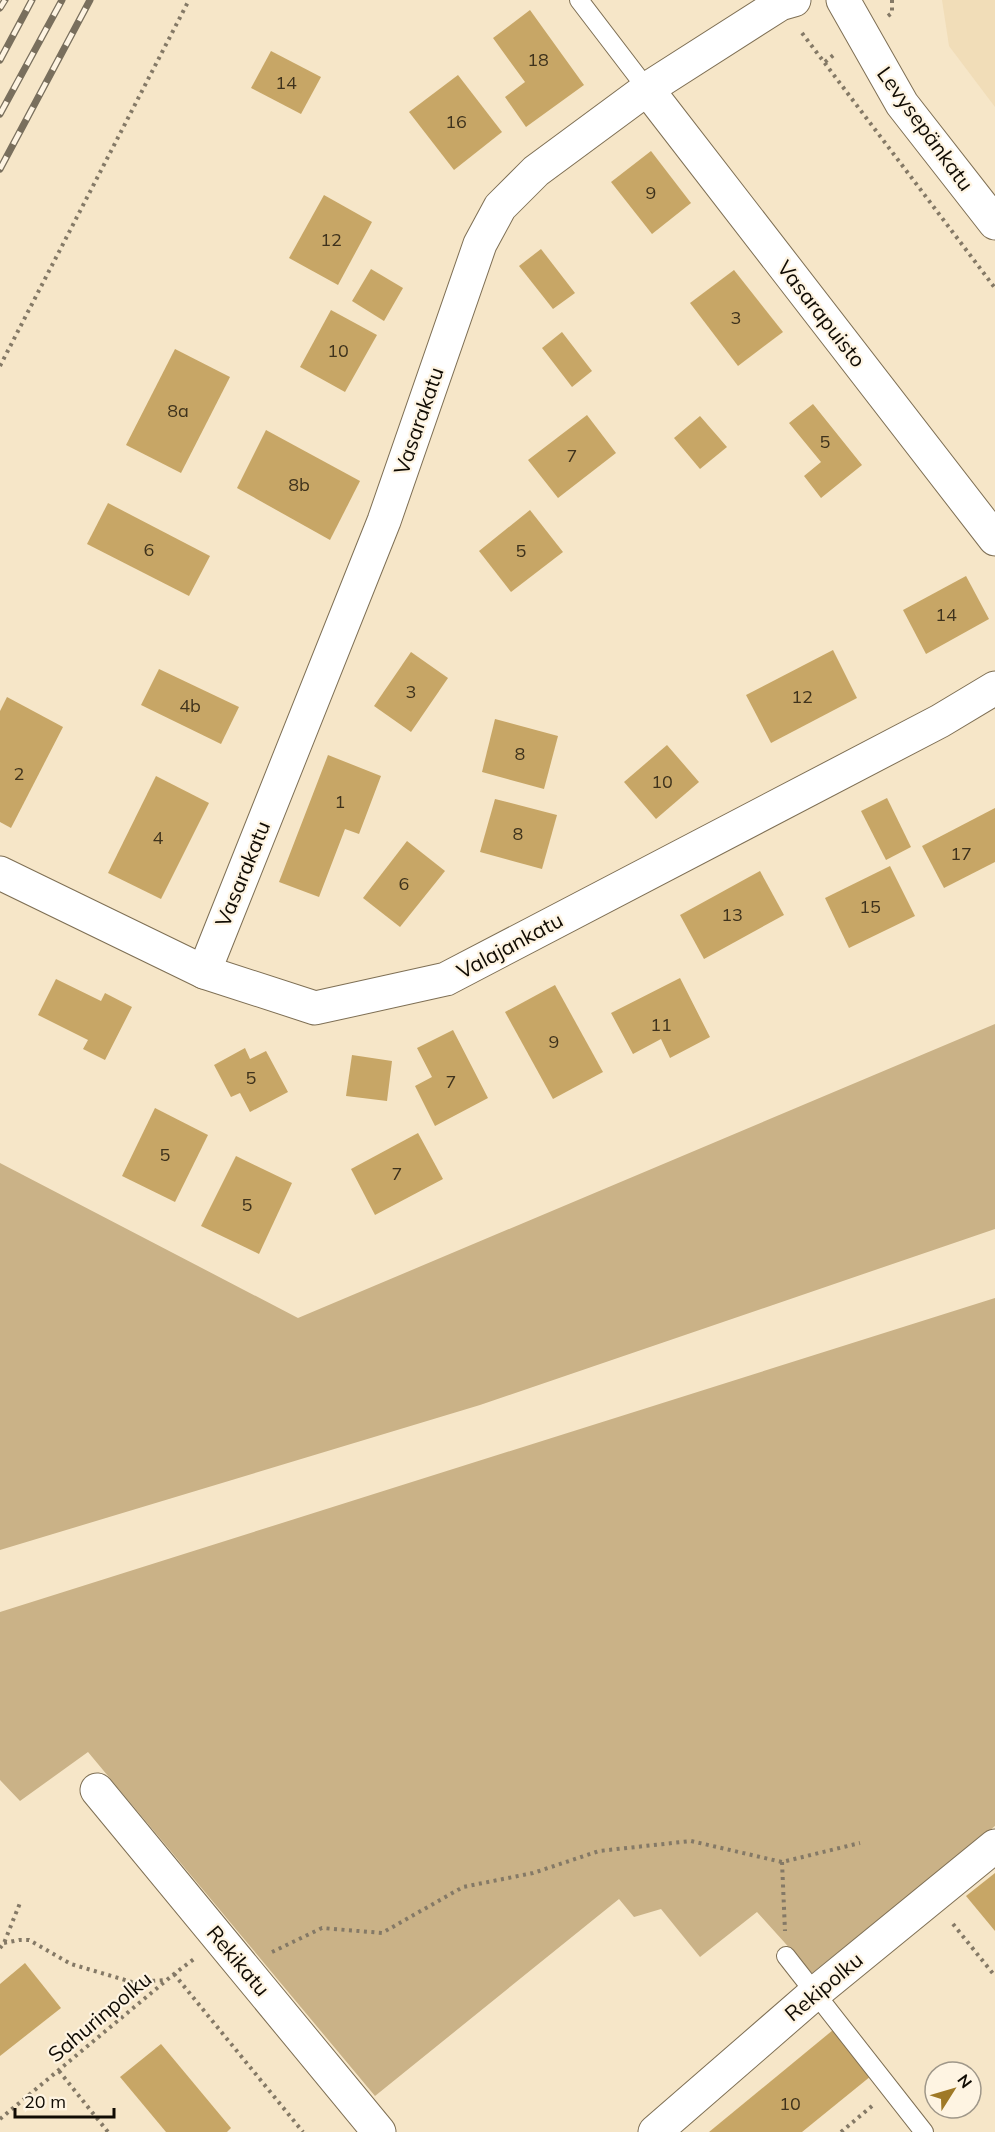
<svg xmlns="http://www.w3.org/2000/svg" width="995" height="2132" font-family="Mulish,sans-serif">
<rect width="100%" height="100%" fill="#f6e6c8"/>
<!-- built -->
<path fill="#f1ddb8" d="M942,0H995V107L949,46Z"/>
<!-- green -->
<g fill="#cab287">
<path d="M995,1024V1229L480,1405L0,1550V1163L298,1318Z"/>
<path d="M995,1298V1826L812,1973L757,1912L700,1957L661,1909L634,1917L619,1899L375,2096L88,1752L20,1801L0,1780V1612Z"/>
</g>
<!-- building -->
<g fill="#c7a666">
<path d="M530,10L584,85L526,127L505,97L525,82L493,38Z"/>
<path d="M271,51L321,77L301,114L251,88Z"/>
<path d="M458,75L502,132L454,170L409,112Z"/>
<path d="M651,151L691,203L652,234L611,182Z"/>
<path d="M324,195L372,222L338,285L289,258Z"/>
<path d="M541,249L575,293L553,309L519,266Z"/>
<path d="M371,269L403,288L384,321L352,301Z"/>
<path d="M734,270L783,332L738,366L690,303Z"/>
<path d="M331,310L377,335L345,392L300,367Z"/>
<path d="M562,332L592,371L572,387L542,348Z"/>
<path d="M175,349L230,377L181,473L126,445Z"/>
<path d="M813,404L862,465L821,498L804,476L821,462L789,423Z"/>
<path d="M587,415L616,453L558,498L528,460Z"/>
<path d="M700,416L727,447L700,469L674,438Z"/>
<path d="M266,430L360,481L330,540L237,488Z"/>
<path d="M108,503L210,556L189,596L87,544Z"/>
<path d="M530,510L563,552L511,592L479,551Z"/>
<path d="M966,576L989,619L926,654L903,610Z"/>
<path d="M833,650L857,698L771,743L746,695Z"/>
<path d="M411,652L448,678L411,732L374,706Z"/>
<path d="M159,669L239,707L221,744L141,705Z"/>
<path d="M7,697L63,727L11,828L0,822V711Z"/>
<path d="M495,719L558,736L544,789L482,772Z"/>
<path d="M667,745L699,782L656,819L624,782Z"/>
<path d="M328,755L381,776L359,834L345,829L319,897L279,882Z"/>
<path d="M156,776L209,803L161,899L108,873Z"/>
<path d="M887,798L911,847L886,860L861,811Z"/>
<path d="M495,799L557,815L542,869L480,852Z"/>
<path d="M995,808V862L944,888L922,846Z"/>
<path d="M407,841L445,871L400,927L363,898Z"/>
<path d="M890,866L915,916L849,948L825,898Z"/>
<path d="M760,871L784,915L704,959L680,915Z"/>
<path d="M680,978L710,1037L670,1058L661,1039L633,1054L611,1013Z"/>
<path d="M56,979L101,1001L105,993L132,1007L105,1060L83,1049L88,1040L38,1015Z"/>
<path d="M555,985L603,1072L553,1099L505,1012Z"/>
<path d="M453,1030L488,1098L435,1126L415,1086L432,1077L417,1048Z"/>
<path d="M245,1048L250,1059L266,1051L288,1092L250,1112L240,1093L231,1097L214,1065Z"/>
<path d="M352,1055L392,1061L387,1101L346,1096Z"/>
<path d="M155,1108L208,1135L175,1202L122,1176Z"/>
<path d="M418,1133L443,1179L375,1215L351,1169Z"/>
<path d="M236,1156L292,1183L259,1254L201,1226Z"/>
<path d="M995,1873V1931L966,1896Z"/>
<path d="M25,1963L61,2008L0,2056V1984Z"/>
<path d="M833,2030L871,2076L802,2132H709Z"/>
<path d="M161,2044L231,2128L227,2132H166L120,2077Z"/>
</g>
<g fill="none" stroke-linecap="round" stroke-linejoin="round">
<!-- service casing -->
<g stroke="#7e6f54" stroke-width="20">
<g id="service">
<path d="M579,0L647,89"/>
<path d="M786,1956L924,2132"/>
</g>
</g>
<!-- minor casing -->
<g stroke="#7e6f54" stroke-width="35">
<g id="minor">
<path d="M843,0L902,104L995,223"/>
<path d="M647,89L995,539"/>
<path d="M0,873L204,972L315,1008L446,979L940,721L995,688"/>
<path d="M204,972L384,521L480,244L500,207L536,171L647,89L780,4L794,0"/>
<path d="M97,1790L379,2132"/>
<path d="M655,2132L815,1993L995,1846"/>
</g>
</g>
<!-- path -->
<g stroke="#847966" stroke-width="4" stroke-dasharray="3 4.5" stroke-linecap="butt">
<path d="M888,16L892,13V0"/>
<path d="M802,33L995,288"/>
<path d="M825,62L836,53"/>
<path d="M0,366L189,0"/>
<path d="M782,1862L785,1931"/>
<path d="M953,1924L995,1976"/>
<path d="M4,1943L19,1940H29L71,1964L132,1982L166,1980"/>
<path d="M0,1948L4,1943L20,1903"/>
<path d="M272,1952L322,1928L382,1933L463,1887L533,1873L599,1851L691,1841L782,1862L860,1843"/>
<path d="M174,1974L303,2132"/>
<path d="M59,2071L108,2132"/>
<path d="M0,2119L174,1974L194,1959"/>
<path d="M841,2132L872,2106"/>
</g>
<!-- service -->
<use href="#service" stroke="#fff" stroke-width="18"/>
<!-- minor -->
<use href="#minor" stroke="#fff" stroke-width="33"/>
<!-- rail casing -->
<g stroke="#796f5d" stroke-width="7">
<g id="rail">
<path d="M0,8L5,0"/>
<path d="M0,60L32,0"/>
<path d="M0,114L62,0"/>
<path d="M0,169L90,0"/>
</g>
</g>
<!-- rail -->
<use href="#rail" stroke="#fef4e2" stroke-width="4.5" stroke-dasharray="14" stroke-linecap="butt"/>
</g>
<g text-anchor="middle" stroke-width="4.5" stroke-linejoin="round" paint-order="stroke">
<!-- number labels -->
<g font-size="18" fill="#3e321c">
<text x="538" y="66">18</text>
<text x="286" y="89">14</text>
<text x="456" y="128">16</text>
<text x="651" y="199">9</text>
<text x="331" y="246">12</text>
<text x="736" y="324">3</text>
<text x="338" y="357">10</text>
<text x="178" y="417">8a</text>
<text x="825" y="448">5</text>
<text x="572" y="462">7</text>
<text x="299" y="491">8b</text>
<text x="149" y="556">6</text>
<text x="521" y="557">5</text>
<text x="946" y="621">14</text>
<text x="411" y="698">3</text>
<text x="802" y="703">12</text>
<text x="190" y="712">4b</text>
<text x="520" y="760">8</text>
<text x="19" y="780">2</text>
<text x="662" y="788">10</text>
<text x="340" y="808">1</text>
<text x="518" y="840">8</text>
<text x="158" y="844">4</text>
<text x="961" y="860">17</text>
<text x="404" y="890">6</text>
<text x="870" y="913">15</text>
<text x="732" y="921">13</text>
<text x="661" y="1031">11</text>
<text x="554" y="1048">9</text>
<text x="251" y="1084">5</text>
<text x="451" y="1088">7</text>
<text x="165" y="1161">5</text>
<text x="397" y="1180">7</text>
<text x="247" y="1211">5</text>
<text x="790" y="2110">10</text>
</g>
<!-- street labels -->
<g font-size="21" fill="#100b03" stroke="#fef4e2">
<text transform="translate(925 129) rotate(54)" y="7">Levysepänkatu</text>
<text transform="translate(821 314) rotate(52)" y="7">Vasarapuisto</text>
<text transform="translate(419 421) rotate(-71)" y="7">Vasarakatu</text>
<text transform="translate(243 874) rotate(-68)" y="7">Vasarakatu</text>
<text transform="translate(510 946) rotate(-28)" y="7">Valajankatu</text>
<text transform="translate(238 1961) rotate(50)" y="7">Rekikatu</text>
<text transform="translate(824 1987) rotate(-40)" y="7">Rekipolku</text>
<text transform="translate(100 2017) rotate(-40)" y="7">Sahurinpolku</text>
</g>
</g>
<!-- north arrow -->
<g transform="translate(953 2090) rotate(53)"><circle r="28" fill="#fef4e2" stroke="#9f9789" stroke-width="1.5"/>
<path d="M0-4.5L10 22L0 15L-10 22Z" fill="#9f7926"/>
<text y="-9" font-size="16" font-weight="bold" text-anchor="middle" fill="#100b03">N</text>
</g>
<!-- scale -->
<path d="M15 2108v9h99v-9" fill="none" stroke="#100b03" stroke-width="3"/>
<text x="24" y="2108" font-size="18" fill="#100b03" stroke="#fef4e2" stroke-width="4.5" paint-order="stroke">20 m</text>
</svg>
